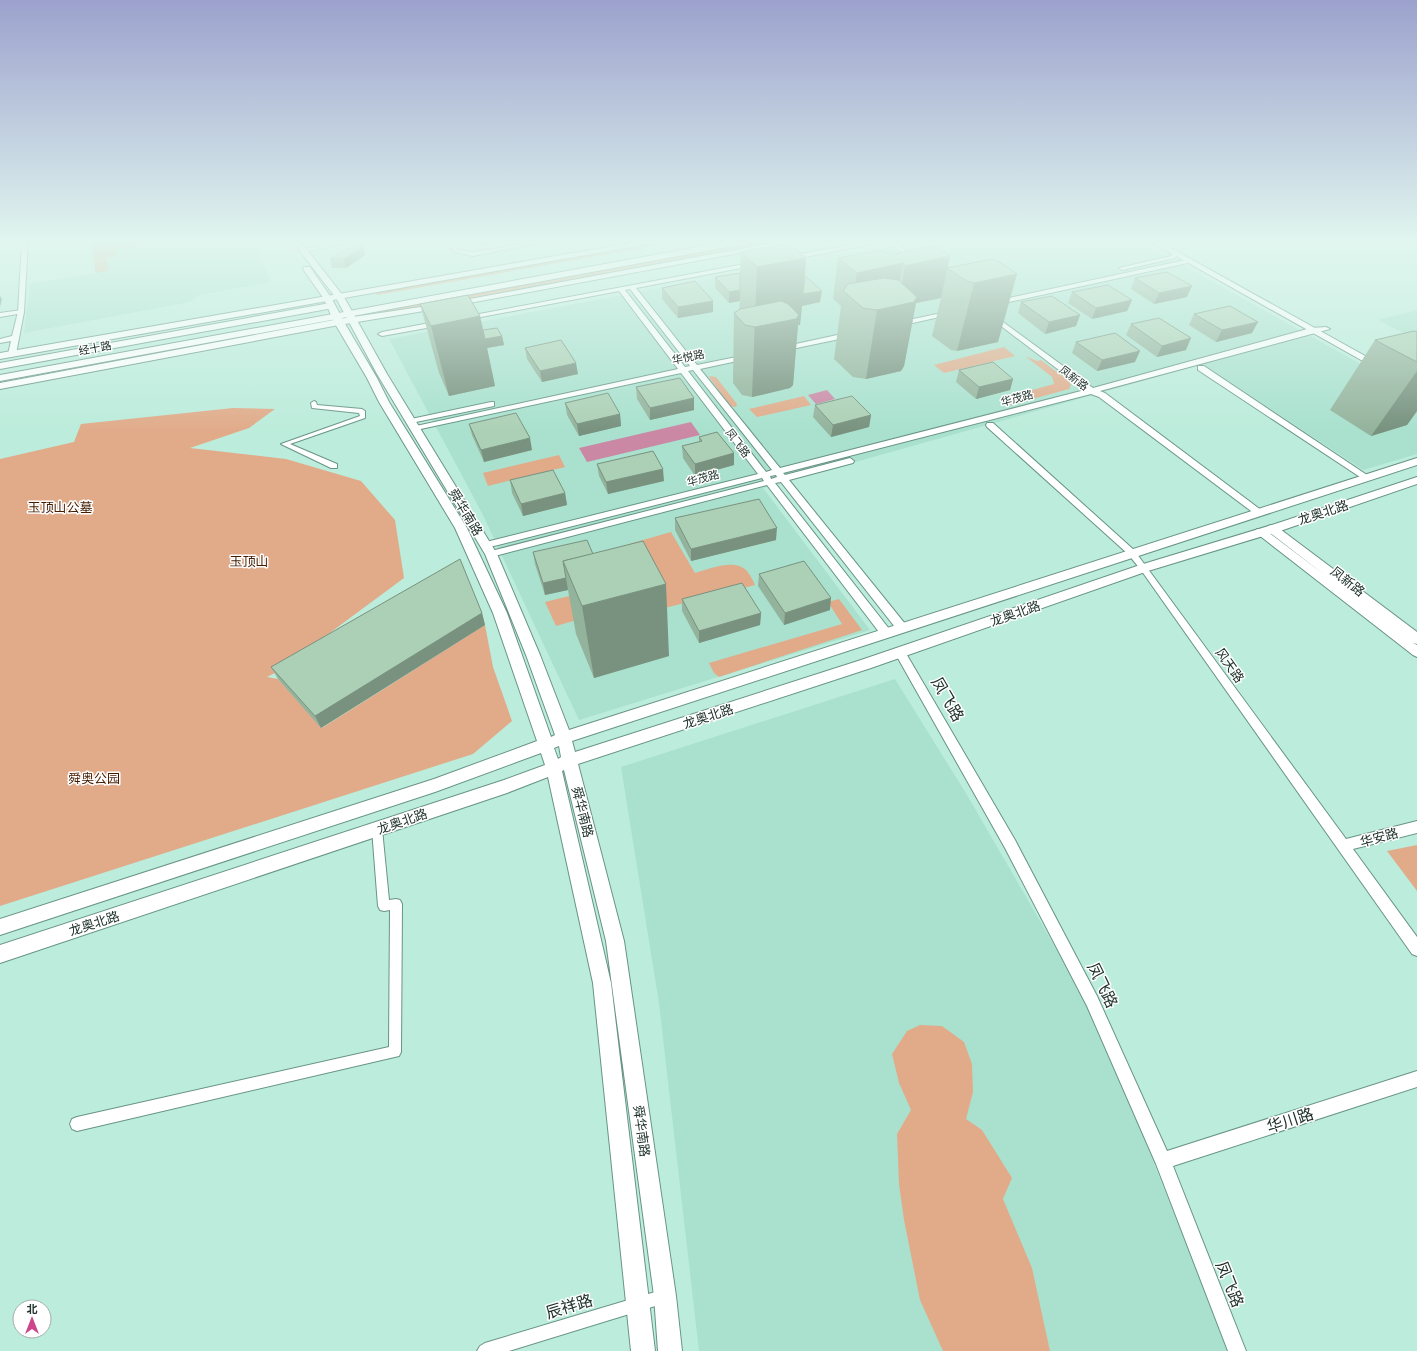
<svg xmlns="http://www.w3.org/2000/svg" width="1417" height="1351" font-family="'Fira Sans Condensed','Noto Sans SC',sans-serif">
<rect width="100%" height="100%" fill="#bcecdb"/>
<!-- built -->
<g fill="#a9e1ce">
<path d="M91,242H255L271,282L199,295L190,302L24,333L30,284L96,273Z"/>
<path d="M904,242H1141L1417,395V454L1363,470L1203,364L763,488L870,630L579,720L482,513L389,339Z"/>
<path d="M1417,310V340L1378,320Z"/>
<path d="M895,679L967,795L1095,1016L1229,1351H699L659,1003L621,767Z"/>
</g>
<!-- green -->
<g fill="#e1ab8a">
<path d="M91,242H147V243L115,250L116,256L106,258L109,270L96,273Z"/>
<path d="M661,242H676L377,295L376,293Z"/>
<path d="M759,242H774L378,315L377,312Z"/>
<path d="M1004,347L1015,356L944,373L934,365Z"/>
<path d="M1025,356L1037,361L1041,360L1069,381L1071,385L1069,389L1011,405L1003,398L1054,384L1052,377Z"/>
<path d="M710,376L716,377L737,404L736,407L730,406L709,377Z"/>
<path d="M804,396L811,405L757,417L749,409Z"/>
<path d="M233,408L275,409L249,428L190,448L286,459L361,481L395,520L404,578L277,672L267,677L278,679L322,728L485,625L493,667L512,721L473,754L0,906V459L74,442L81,424Z"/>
<path d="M559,455L565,467L488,486L483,473Z"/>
<path d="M671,532L695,573C710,569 734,558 747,571C750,575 753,580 755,585L661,609L629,544Z"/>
<path d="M609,586L619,608L556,626L545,602Z"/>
<path d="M839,599L862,630L719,677L714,673L709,663L842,624L828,602Z"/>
<path d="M1417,845V891L1387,851Z"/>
<path d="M920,1025L942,1026L964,1042L972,1064L973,1092L966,1119L982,1130L1012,1178L1003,1199L1032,1268L1050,1351H943L920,1300L904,1220L899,1184L897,1134L911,1110L899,1083L892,1054L907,1031Z"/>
</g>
<!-- water -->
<g fill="#cb88a5">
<path d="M827,390L835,399L816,404L808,395Z"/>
<path d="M691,422L700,435L587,462L579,448Z"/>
</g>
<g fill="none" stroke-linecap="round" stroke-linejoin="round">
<!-- minor casing -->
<g stroke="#689486" stroke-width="2">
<g id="minor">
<path d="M341,242H352L303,252L300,250Z"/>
<path d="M447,242H451L458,250L473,252L534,242H545L473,256L454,252Z"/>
<path d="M21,310L24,312L23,313L0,317V313Z"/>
<path d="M314,401L316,402L317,405L362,409L365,411V418L290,444L337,464V468H331L281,444L360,416L359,413L312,408L311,403Z"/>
<path d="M377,824L381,826L382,829L389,900L396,899L400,900L402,904L401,1052L399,1056L77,1131L72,1129L70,1124L72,1119L77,1117L389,1047L390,910L384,911L380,910L378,906L372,829L373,826Z"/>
<path d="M665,1289L670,1291L672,1296L670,1301L665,1303L509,1351H477L480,1346L485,1343Z"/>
</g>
</g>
<!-- tertiary casing -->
<g stroke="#689486" stroke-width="2">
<g id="tertiary">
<path d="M22,242H28L24,312L16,354L12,356L8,354L11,341L0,343V339L12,336L18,312Z"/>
<path d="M865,242H877L874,244L789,260L786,258L789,256Z"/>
<path d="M888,242H895L918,260L913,261Z"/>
<path d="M1173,252L1178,253L1175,258L1122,270L1119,268L1171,256Z"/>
<path d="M1190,259L1192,260V262L995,305L992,303L995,301Z"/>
<path d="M755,262L757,263V265L636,288L697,365L751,354V358L700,369L780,468L1085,390L988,316V314H992L1093,388L1311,328L1326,327L1330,329L1100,391L1105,393L1261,510L1263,512L1258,515L1255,514L1099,397L1091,394L783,473L785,475L850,458L854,461L853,463L789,480L906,625L907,628L906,631H898L781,482L775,483L890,630L891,633L890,636H882L767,485L491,557L488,556L486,554L491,551L764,481L762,478L486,548L483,547L481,545L486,542L758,474L681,373L416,430H413L412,428L413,426H416L678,369L619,291L465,320L463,319V317ZM630,289L690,366L685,367L625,290ZM693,370L772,470L766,472L688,371ZM776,475L777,477L771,479L770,476Z"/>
<path d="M951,311L954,313L953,314L899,326L895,324L899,322Z"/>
<path d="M440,321H443V325L382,336L378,334L382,332Z"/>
<path d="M851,332L855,334L854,336L782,351L778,349L782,347Z"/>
<path d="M1198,366H1204L1370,477L1366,480L1363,479L1198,370Z"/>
<path d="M491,402H494V406L411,423L407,421L411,419Z"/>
<path d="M987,423H993L1134,550L1346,839L1417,821V833L1353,849L1417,937V956L1412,954L1141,570L1128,554L987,427L986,425Z"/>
<path d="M900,649L904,650L1015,840L1097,996L1167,1151L1417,1071V1087L1173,1166L1246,1351H1228L1156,1164L1087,1006L1005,848L895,653L896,650Z"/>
</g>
</g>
<!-- secondary casing -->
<g stroke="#689486" stroke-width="2">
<g id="secondary">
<path d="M636,242H652L648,244L0,359V353Z"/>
<path d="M777,242H792L788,244L448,307L339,325L0,389V383L339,319L448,303Z"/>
<path d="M1272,525L1276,526L1417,632V644L1413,643L1417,645V657L1413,655L1255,532L1257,529H1265L1326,576L1268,532L1266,529L1268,526Z"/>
</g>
</g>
<!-- primary casing -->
<g stroke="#689486" stroke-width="2">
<g id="primary">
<path d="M293,242H301L344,297L387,374L497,554L540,655L569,730L1417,458V465L572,741L575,752L861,660L1140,565L1275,524L1417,477V484L1283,530L1148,571L871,668L578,764L624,941L676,1296L682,1351H658L654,1296L606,941L564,770L562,771L611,983L655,1351H631L593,983L548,777L507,793L0,963V945L504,780L545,765L541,753L435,792L0,935V919L434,779L537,741L493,613L455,528L379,402L367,378L334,322L324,299L303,269L304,267H310L332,299L344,322L377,378L389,402L467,528L507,613L551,737L555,735L526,655L485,554L377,374L336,298ZM559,746L561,757L558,759L554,748Z"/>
<path d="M1151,242H1160L1385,367L1380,370L1377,369Z"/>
</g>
</g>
<!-- trunk casing -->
<g stroke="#689486" stroke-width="2">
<g id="trunk">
<path d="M725,242H742L738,245L0,381V375Z"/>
<path d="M330,303L335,306L333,308L0,369V363Z"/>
</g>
</g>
<!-- minor -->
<use href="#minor" fill="#fff" fill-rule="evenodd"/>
<!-- tertiary -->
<use href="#tertiary" fill="#fff" fill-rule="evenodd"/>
<!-- secondary -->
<use href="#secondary" fill="#fff" fill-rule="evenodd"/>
<!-- primary -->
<use href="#primary" fill="#fff" fill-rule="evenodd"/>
<!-- trunk -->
<use href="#trunk" fill="#fff" fill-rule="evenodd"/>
</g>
<!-- wall -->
<g fill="#94b39c">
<path d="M479,242H508L484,246Z"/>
<path d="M741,252L806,258L805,276L820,302L802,306L800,325H798L793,385L790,388L752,397L742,395L733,383L734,313L739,310L740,301L729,303L715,288V277L740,273Z"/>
<path d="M365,255L346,268H332L330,259Z"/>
<path d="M889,255L950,256L948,268L992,259L998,342L957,351L951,350L932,336L941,298L916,303L904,366L901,371L866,379L853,377L834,359L841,306L833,299L838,258Z"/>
<path d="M1135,278L1187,297L1154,304L1131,289Z"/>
<path d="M662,288L713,301V312L678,318L662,299Z"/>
<path d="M1072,292L1132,300L1127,311L1092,319L1068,303Z"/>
<path d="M1021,302L1076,326L1045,334L1018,313Z"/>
<path d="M420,304L480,316L483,330L502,336L504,345L487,348L495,386L449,396L439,373Z"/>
<path d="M1194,314L1252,333L1216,342L1189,325Z"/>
<path d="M1131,324L1186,350L1157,357L1126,335Z"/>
<path d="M1417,332V411L1407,425L1371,436L1330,410L1375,340Z"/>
<path d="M1076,342L1135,362L1097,371L1072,353Z"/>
<path d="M525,348L578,374L542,382L527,359Z"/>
<path d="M959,370L1013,379L1010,390L976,399L956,382Z"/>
<path d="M636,387L694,398V410L650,420L637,399Z"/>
<path d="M565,403L620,414L621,426L579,436L567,415Z"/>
<path d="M815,405L871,415L869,427L831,437L813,417Z"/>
<path d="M469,424L532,450L484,462L472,435Z"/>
<path d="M699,437L734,465L695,476L683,458L682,446L699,442Z"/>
<path d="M597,464L664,481L608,494L599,476Z"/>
<path d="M510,480L565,493L567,505L523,516L512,493Z"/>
<path d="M675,518L776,540L691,561L675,530Z"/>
<path d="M533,552L593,554L669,656L594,678L576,634L568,590L545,595L535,564Z"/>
<path d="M759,574L830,610L784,625L758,586Z"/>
<path d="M682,599L761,613L760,625L699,643L682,611Z"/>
<path d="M482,613L485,625L321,728L278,679L271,667Z"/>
</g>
<!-- shaded-wall -->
<g fill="#78927f">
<path d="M483,242H508L484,246Z"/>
<path d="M363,247L365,255L346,268L344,259Z"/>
<path d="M950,256L941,298L916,303L904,366L901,371L866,379L877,310L898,305L905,266Z"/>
<path d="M806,258L803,294L822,291L820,302L802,306L800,325H798L793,385L790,388L752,397L757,267Z"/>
<path d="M903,263L895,305L853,299L857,273Z"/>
<path d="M1017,274L998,342L957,351L974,283Z"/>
<path d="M1192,286L1187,297L1154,304L1159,293Z"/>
<path d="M740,290V301L729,303V292Z"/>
<path d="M0,296L2,299L0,307Z"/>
<path d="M1132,300L1127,311L1092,319L1096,308Z"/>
<path d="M713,301V312L678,318V307Z"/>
<path d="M1080,315L1076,326L1045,334L1049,322Z"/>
<path d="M480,316L485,339L502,336L504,345L487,348L495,386L449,396L431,326Z"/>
<path d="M1258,322L1252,333L1216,342L1222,330Z"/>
<path d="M1191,338L1186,350L1157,357L1162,346Z"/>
<path d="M1140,351L1135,362L1097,371L1102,360Z"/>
<path d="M576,363L578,374L542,382L540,371Z"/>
<path d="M1417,371V411L1407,425L1371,436Z"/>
<path d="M1013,379L1010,390L976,399L979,387Z"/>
<path d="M694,398V410L650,420V408Z"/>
<path d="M620,414L621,426L579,436L577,424Z"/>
<path d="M871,415L869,427L831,437L833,425Z"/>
<path d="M530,438L532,450L484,462L481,450Z"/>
<path d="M734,453V465L695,476V464Z"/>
<path d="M663,469L664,481L608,494L606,482Z"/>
<path d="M565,493L567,505L523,516L521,504Z"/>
<path d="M777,528L776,540L691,561V549Z"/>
<path d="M566,578L568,590L545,595L543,583Z"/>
<path d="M666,584L669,656L594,678L582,606Z"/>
<path d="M831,598L830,610L784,625L785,613Z"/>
<path d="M482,613L485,625L321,728L315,716Z"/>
<path d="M761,613L760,625L699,643V631Z"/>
</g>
<!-- building -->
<g fill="#acd0b5" stroke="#78927f">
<path d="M358,242H359L363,247L344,259H330Z"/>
<path d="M789,243L806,258L757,267L741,252Z"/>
<path d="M934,246L950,256L905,266L903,263L857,273L838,258L883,250L889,255Z"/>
<path d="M992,259L998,261L1017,274L974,283L967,281L947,268Z"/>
<path d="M1167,272L1192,286L1159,293L1135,278Z"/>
<path d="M740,273V290L729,292L715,277Z"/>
<path d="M805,276L822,291L803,294Z"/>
<path d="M884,278L898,280L917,297L914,302L877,310L863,308L843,291L848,284Z"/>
<path d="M695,281L713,301L678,307L662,288Z"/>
<path d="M1108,285L1132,300L1096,308L1072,292Z"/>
<path d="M468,295L480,316L431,326L420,304Z"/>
<path d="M1052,296L1080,315L1049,322L1021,302Z"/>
<path d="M781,301L788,304L799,315L796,319L755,327L745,325L734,313L740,309Z"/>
<path d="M1230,306L1258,322L1222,330L1194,314Z"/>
<path d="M1159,318L1191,338L1162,346L1131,324Z"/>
<path d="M497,328L502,336L485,339L483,330Z"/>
<path d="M1414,331L1417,332V362L1375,340Z"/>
<path d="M1115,333L1140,351L1102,360L1076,342Z"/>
<path d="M561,340L576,363L540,371L525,348Z"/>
<path d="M993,362L1013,379L979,387L959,370Z"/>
<path d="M680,378L694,398L650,408L636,387Z"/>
<path d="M608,393L620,414L577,424L565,403Z"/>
<path d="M852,396L871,415L833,425L815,405Z"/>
<path d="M516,413L530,438L481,450L469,424Z"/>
<path d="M717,432L734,453L695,464L682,446L702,441L699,437Z"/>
<path d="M653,451L663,469L606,482L597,464Z"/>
<path d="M553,470L565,493L521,504L510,480Z"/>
<path d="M759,499L777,528L691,549L675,518Z"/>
<path d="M587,540L593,554L563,561L566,578L543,583L533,552Z"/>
<path d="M643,541L666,584L582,606L563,561Z"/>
<path d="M460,559L482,613L315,716L271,667Z"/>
<path d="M804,561L831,598L785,613L759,574Z"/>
<path d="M742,583L761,613L699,631L682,599Z"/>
</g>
<!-- sky -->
<linearGradient id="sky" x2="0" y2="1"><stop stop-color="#9ca2cd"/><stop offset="0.56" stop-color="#e1f6ef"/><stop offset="1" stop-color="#e1f6ef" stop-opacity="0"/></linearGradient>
<rect width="1417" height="431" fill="url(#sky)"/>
<g text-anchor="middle" stroke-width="3" stroke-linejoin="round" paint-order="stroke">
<!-- far-street labels -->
<g font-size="11" fill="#21332d" stroke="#fff">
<text transform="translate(95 348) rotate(-11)" y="4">经十路</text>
<text transform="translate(688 357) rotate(-12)" y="4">华悦路</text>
<text transform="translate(1074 378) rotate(37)" y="4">凤新路</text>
<text transform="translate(1017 398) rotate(-15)" y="4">华茂路</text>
<text transform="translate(738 443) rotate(53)" y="4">凤飞路</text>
<text transform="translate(703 478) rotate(-15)" y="4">华茂路</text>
</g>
<!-- park labels -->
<g font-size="13" fill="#441c00" stroke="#fff">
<text x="60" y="512">玉顶山公墓</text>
<text x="249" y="566">玉顶山</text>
<text x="94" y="783">舜奥公园</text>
</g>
<!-- street labels -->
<g font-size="13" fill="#21332d" stroke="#fff">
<text transform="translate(466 512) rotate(59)" y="5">舜华南路</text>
<text transform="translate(1323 512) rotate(-18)" y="5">龙奥北路</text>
<text transform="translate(1348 581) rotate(38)" y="5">凤新路</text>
<text transform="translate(1015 613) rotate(-19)" y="5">龙奥北路</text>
<text transform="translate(1230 665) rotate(55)" y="5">风天路</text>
<text transform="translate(708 716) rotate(-18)" y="5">龙奥北路</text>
<text transform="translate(583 812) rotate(76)" y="5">舜华南路</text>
<text transform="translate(402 821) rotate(-19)" y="5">龙奥北路</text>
<text transform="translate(1379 837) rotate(-15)" y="5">华安路</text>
<text transform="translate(94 923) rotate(-18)" y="5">龙奥北路</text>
<text transform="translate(642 1131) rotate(82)" y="5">舜华南路</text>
</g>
<!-- near-street labels -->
<g font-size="16" fill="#21332d" stroke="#fff">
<text transform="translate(948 699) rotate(60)" y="6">凤飞路</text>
<text transform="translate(1103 985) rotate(64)" y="6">凤飞路</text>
<text transform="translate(1290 1120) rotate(-18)" y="6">华川路</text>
<text transform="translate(1230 1284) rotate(68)" y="6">凤飞路</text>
<text transform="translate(569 1306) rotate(-17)" y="6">辰祥路</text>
</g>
</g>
<!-- north arrow -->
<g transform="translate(32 1319)"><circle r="19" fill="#ffffff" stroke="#a6adab"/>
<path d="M0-3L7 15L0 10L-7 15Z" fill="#cb468a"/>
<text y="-6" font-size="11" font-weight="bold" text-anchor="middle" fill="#21332d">北</text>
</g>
</svg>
